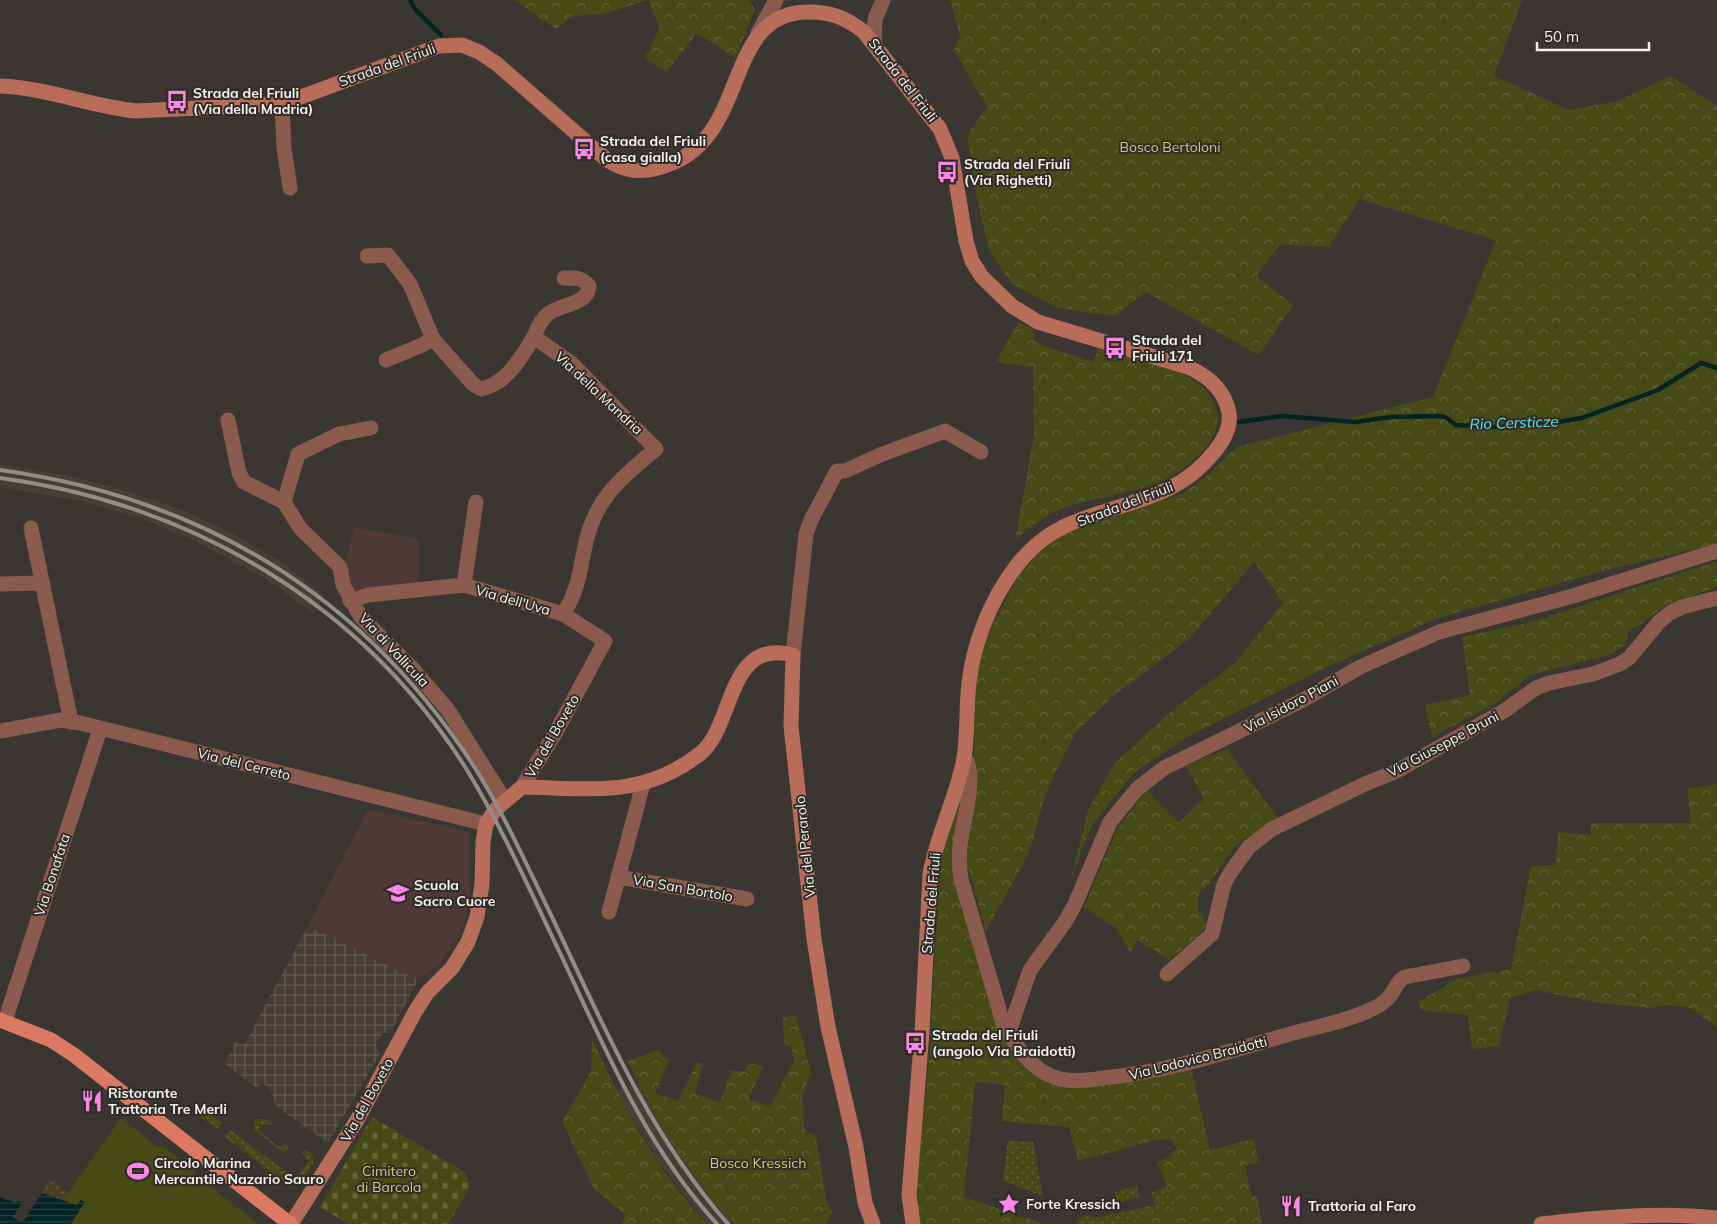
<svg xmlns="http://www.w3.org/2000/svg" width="1717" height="1224" font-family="Mulish,sans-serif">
<defs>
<pattern id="industrial-grid" width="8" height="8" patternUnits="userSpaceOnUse" patternTransform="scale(1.25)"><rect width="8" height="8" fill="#473f34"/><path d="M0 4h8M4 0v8" fill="none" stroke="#625b52"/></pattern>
<pattern id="grass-dots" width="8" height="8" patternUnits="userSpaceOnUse" patternTransform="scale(1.25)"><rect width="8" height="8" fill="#464a16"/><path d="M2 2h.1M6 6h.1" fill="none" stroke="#616538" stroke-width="1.8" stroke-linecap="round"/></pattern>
<pattern id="forest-crowns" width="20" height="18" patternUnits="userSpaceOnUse" patternTransform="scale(1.25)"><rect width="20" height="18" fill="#464a16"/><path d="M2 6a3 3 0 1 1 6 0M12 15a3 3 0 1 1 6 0" fill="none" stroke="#616538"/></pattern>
<pattern id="sand-dots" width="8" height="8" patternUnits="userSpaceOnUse" patternTransform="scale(1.25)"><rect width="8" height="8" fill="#473f1e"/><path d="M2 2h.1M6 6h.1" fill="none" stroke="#625b3f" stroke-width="1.8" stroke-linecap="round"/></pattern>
<pattern id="cemetery-stones" width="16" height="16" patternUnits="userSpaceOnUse" patternTransform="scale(1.25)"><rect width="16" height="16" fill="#464a16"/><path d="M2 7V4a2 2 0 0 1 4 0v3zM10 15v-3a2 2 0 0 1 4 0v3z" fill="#616538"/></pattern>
<pattern id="water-rules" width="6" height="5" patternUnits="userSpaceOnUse" patternTransform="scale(1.25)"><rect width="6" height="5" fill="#042323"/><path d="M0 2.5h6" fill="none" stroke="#294343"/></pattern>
</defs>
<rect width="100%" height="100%" fill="#3a3631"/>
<!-- industrial -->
<path fill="url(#industrial-grid)" d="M308,926L418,980L390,1033H383L376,1044L380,1054L328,1143L277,1107L270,1089L261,1082L257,1088L225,1064L236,1041L244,1045Z"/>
<!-- education -->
<g fill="#4e3937">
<path d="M354,527L419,539V587L354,594L343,570Z"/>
<path d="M371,810L470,832V897L464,925L452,947L435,968L418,980L308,926L367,811Z"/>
</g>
<!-- built -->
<g fill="#473f34">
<path d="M0,464L65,475L117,488L175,507L228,531L280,561L325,596L314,613L261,576L190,539L143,519L81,501L0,487Z"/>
<path d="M639,1083L675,1149L714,1201L736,1224H707L658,1161L616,1090Z"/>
</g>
<!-- grass -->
<g fill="url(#grass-dots)">
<path d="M199,1105L222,1123L217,1129L194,1112Z"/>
<path d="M257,1119H266L274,1125H259V1131L279,1147L287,1144L288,1150L283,1152L254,1130V1122Z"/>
<path d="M230,1130L296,1179L309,1160L302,1154L305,1149L314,1155L313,1164L298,1185L287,1184L225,1137Z"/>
<path d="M1008,1141L1033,1142L1043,1196L1003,1181Z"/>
<path d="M1137,1186L1139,1197L1117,1203L1115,1192Z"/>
<path d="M1167,1186L1176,1205L1174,1207L1120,1224H1077L1078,1218L1087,1215L1095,1218L1155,1205L1151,1193Z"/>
</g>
<!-- forest -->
<g fill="url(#forest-crowns)">
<path d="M514,0H748L755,9L736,58L697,33L667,72L644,58L660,28L648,0L603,14L573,16L556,29Z"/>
<path d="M950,0H1522L1494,76L1569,110L1618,101L1671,76L1717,106V544L1614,568L1438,618L1327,667L1187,737L1135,772L1091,826L1071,879L1088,810L1115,763L1176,707L1235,663L1283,603L1254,562L1190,638L1112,697L1075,733L1048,788L1028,855L986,931L965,858L974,787V681L987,637L995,620L1019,575L1034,557L1061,535L1182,494L1205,478L1237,447L1433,397L1496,240L1359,199L1329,247L1280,245L1256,276L1293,305L1259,355L1146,292L1114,316L1057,308L1013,285L989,251L976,194L967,135L987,107L954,50L960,36Z"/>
<path d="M1018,322L1035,331L1034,340L1047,347L1093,362L1098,349C1134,358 1211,368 1217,414C1219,429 1213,440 1203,451C1162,494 1121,490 1069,506C1050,511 1030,528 1015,540L1034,436L1033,367L996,362Z"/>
<path d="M1717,561V587L1666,605L1641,624L1629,630L1625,645L1612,654L1530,675L1496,703L1432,737L1425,705L1470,695L1462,637L1532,622Z"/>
<path d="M1227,749L1278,818L1236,845L1208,885L1199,894L1198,909L1207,924L1196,938L1169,960L1138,940L1130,952L1116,928L1084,907L1117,829L1147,790L1179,822L1204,799L1186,766Z"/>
<path d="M1717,784V1027L1690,1008L1668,1005L1649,1008L1600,1003L1535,990L1510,998L1499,1046L1472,1049L1468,1015L1421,1010L1419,1001L1457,979L1511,969L1531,866L1556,865L1558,832L1591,835V823H1691L1687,789Z"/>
<path d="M966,786L957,825L990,1005L1003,1035L1043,1079L1191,1068L1210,1150L1253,1139L1259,1162L1245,1165L1252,1197L1257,1196L1262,1224H1120L1176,1206L1157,1162L1170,1156L1176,1149L1173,1141L1169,1139L1156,1140L1078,1161L1069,1127L1002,1121L1005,1085L975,1082L964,1197L1044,1224H921L913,1195L930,1051L938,890L942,852L953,812Z"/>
<path d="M796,1015L811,1072L802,1098L804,1129L816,1137L827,1203L833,1212L825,1224H736L714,1201L675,1149L627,1061L659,1050L662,1055L669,1061L655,1093L678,1101L697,1062L703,1064L695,1093L720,1103L731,1071H744L750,1063L763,1066L749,1099L770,1107L788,1071L794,1062L791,1046H785L782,1018Z"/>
<path d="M592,1038C622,1104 656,1170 707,1224H621L626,1215L594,1189L562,1121L591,1072Z"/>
</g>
<!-- sand -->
<path fill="url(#sand-dots)" d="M50,1180L85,1202L76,1205L42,1193Z"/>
<!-- cemetery -->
<path fill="url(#cemetery-stones)" d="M372,1117L466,1173L470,1188L448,1224H348L320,1207Z"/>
<!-- pitch -->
<path fill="#464a16" d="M121,1118L159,1148L162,1145L195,1171L194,1174L259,1224H71L84,1202L76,1205L63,1200Z"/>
<!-- water -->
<path fill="url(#water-rules)" d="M42,1193L76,1205L81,1200L85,1202L71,1224H0V1197L16,1203L17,1201L22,1202L13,1217L22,1223Z"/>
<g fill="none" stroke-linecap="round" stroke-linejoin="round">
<!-- stream -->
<g stroke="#042323" stroke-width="4.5">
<path d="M410,0L415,9L441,35"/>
<path d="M1239,422L1282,416L1355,422L1391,417L1439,416L1445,417L1456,425L1493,427L1539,425L1582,418L1658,390L1701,363L1717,368"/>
</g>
<!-- street -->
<g stroke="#8b5a4f" stroke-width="15">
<path d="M758,33L776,0"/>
<path d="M874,43L875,19L883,0"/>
<path d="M282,104L284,148L290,188"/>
<path d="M367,256L388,255L410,284L433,339L473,384L481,389C508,383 520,358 534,337L571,363L656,449C620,479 595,498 585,546C580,571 578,592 563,614L605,641L557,730L522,787"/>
<path d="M534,337C537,328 541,319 549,313C561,304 588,305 589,286C582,277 575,278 564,278"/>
<path d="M386,360L422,345L433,339"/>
<path d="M228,420L239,473L244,482L284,502L300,528L340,567L343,585L360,616L411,667L448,710L505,801"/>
<path d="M284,502L298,454L339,434L371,428"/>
<path d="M31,528L71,722"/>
<path d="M0,584L42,583"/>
<path d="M464,585L476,502"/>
<path d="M350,601L368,595L464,585L563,614"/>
<path d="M793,655L806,534L811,520L837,471H845L880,455L945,431L981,452"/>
<path d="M0,731L61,720L80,723L486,824"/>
<path d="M964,756C978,775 963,822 960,844C959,856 959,867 961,879L1003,1023C1015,1044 1030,1069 1054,1077C1069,1083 1088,1080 1103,1078C1165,1072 1224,1053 1283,1036C1312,1027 1343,1023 1370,1010C1377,1007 1384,1003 1389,997C1396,990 1395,982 1405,977L1463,966"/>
<path d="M618,877L747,899"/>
<path d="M609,912L643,784"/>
<path d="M1167,974L1212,934L1224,884L1230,873L1249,847L1272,829L1367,783L1395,772L1504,711L1536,688L1549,683L1593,674L1620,664L1629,658L1660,621L1670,613L1682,607L1717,598"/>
<path d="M5,1021L100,729"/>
<path d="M1009,1032L1030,970L1065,922L1075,904L1110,822L1137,789L1164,768L1303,700L1360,667L1439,632L1573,596L1717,551"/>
</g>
<!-- secondary -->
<g stroke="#b86c5a" stroke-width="15">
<path d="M0,86C47,88 90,106 136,111L282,104L439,46L462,45L479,52L497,64L607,160C626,172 640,173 661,167C752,142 720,16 805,12C829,11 845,17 864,32L940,129L952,158L966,241L972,261L982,277L1012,306L1038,322L1188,367C1208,376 1225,391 1229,413C1231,427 1224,440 1215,451C1175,503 1118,501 1063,527C1043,537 1028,550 1015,568C991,599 973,644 969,683C966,707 968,733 964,758C957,798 937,833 930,874L922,1032L909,1195L913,1224"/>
<path d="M291,1224L357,1120L415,1012L427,993L452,968L468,942L477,917L482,884L483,842L486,824L495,810L522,787C589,788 643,799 701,753C734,726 727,637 793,655L791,726L814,939L828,1027L856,1147L865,1203L873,1224"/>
<path d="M1541,1224C1599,1217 1659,1212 1717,1218"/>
</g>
<!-- primary -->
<path stroke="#db7963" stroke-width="15" d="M0,1020L51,1040L74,1055L290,1224"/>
<!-- rail -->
<g stroke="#918e8a" stroke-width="4">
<path d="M0,470C201,498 361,593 473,765C504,813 527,866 552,917C603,1025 649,1134 728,1224"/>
<path d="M0,478C192,504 363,604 467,770C503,829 531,893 561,955C605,1049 646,1147 717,1224"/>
</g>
</g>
<!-- icons -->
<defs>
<g id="bus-bare" transform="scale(1.725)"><path d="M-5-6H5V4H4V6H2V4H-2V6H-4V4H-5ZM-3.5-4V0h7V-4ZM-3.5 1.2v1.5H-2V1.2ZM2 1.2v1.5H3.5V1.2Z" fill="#fa87e7" stroke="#302c27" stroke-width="2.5" paint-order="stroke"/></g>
<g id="school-bare" transform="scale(1.725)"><path d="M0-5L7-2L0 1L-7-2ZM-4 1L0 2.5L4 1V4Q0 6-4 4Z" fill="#fa87e7" stroke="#302c27" stroke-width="2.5" paint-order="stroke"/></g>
<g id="restaurant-bare" transform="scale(1.725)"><path d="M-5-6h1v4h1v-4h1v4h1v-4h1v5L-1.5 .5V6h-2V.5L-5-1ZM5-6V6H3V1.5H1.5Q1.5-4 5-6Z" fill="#fa87e7" stroke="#302c27" stroke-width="2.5" paint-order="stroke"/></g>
<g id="stadium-bare" transform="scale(1.725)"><path d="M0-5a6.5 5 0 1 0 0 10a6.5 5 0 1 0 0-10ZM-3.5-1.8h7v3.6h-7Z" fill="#fa87e7" stroke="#302c27" stroke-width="2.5" paint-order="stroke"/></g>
<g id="sight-bare" transform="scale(1.725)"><path d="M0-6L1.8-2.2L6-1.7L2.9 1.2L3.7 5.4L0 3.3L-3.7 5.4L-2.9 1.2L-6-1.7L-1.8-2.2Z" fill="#fa87e7" stroke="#302c27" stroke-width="2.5" paint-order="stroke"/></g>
</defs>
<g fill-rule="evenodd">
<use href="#bus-bare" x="177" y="101"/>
<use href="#bus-bare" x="584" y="149"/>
<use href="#bus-bare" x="947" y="172"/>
<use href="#bus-bare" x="1115" y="348"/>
<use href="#school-bare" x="398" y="893"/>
<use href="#bus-bare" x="915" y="1043"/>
<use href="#restaurant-bare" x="92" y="1101"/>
<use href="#stadium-bare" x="138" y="1171"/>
<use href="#sight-bare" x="1009" y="1204"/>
<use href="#restaurant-bare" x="1291" y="1206"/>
</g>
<g text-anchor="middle" stroke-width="4" stroke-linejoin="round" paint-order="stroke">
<!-- street labels -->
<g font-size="14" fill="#f4f2ee" stroke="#302c27">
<text transform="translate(387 65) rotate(-20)" y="5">Strada del Friuli</text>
<text transform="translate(903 80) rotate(52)" y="5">Strada del Friuli</text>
<text transform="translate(599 393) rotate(43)" y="5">Via della Mandria</text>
<text transform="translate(1125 504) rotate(-21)" y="5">Strada del Friuli</text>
<text transform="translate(513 600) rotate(16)" y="5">Via dell'Uva</text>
<text transform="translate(394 650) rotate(47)" y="5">Via di Vallicula</text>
<text transform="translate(1291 704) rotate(-28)" y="5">Via Isidoro Piani</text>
<text transform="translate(552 736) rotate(-60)" y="5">Via del Boveto</text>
<text transform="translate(1443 744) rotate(-28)" y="5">Via Giuseppe Bruni</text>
<text transform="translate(244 764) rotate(14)" y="5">Via del Cerreto</text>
<text transform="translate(805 847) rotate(-96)" y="5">Via del Perarolo</text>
<text transform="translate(52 875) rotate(-72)" y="5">Via Bonafata</text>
<text transform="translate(683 888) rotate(10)" y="5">Via San Bortolo</text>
<text transform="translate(931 903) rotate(-85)" y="5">Strada del Friuli</text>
<text transform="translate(1198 1058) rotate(-14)" y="5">Via Lodovico Braidotti</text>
<text transform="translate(367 1100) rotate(-61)" y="5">Via del Boveto</text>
</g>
<!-- poi labels -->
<g font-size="14" font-weight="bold" fill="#f4f2ee" stroke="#302c27" text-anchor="start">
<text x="193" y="98">Strada del Friuli<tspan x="193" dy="16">(Via della Madria)</tspan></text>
<text x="600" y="146">Strada del Friuli<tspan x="600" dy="16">(casa gialla)</tspan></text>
<text x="964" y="169">Strada del Friuli<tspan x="964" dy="16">(Via Righetti)</tspan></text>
<text x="1132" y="345">Strada del<tspan x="1132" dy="16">Friuli 171</tspan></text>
<text x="414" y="890">Scuola<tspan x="414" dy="16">Sacro Cuore</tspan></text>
<text x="932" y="1040">Strada del Friuli<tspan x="932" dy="16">(angolo Via Braidotti)</tspan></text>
<text x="108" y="1098">Ristorante<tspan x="108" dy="16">Trattoria Tre Merli</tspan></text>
<text x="154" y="1168">Circolo Marina<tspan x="154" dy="16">Mercantile Nazario Sauro</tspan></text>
<text x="1026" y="1209">Forte Kressich</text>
<text x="1308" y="1211">Trattoria al Faro</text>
</g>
<!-- park labels -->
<g font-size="14" fill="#c7d072" stroke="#302c27">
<text x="1170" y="152">Bosco Bertoloni</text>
<text x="758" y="1168">Bosco Kressich</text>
<text x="389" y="1176">Cimitero<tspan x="389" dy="16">di Barcola</tspan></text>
</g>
<!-- water labels -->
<g font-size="15" font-style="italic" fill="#59e4e4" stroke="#302c27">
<text transform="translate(1514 423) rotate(-2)" y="5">Rio Cersticze</text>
</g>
</g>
<!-- scale -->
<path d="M1537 42v8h112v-8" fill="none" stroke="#f4f2ee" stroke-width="2.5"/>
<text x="1544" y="42" font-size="15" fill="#f4f2ee" stroke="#302c27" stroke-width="4" paint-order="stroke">50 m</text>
</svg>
